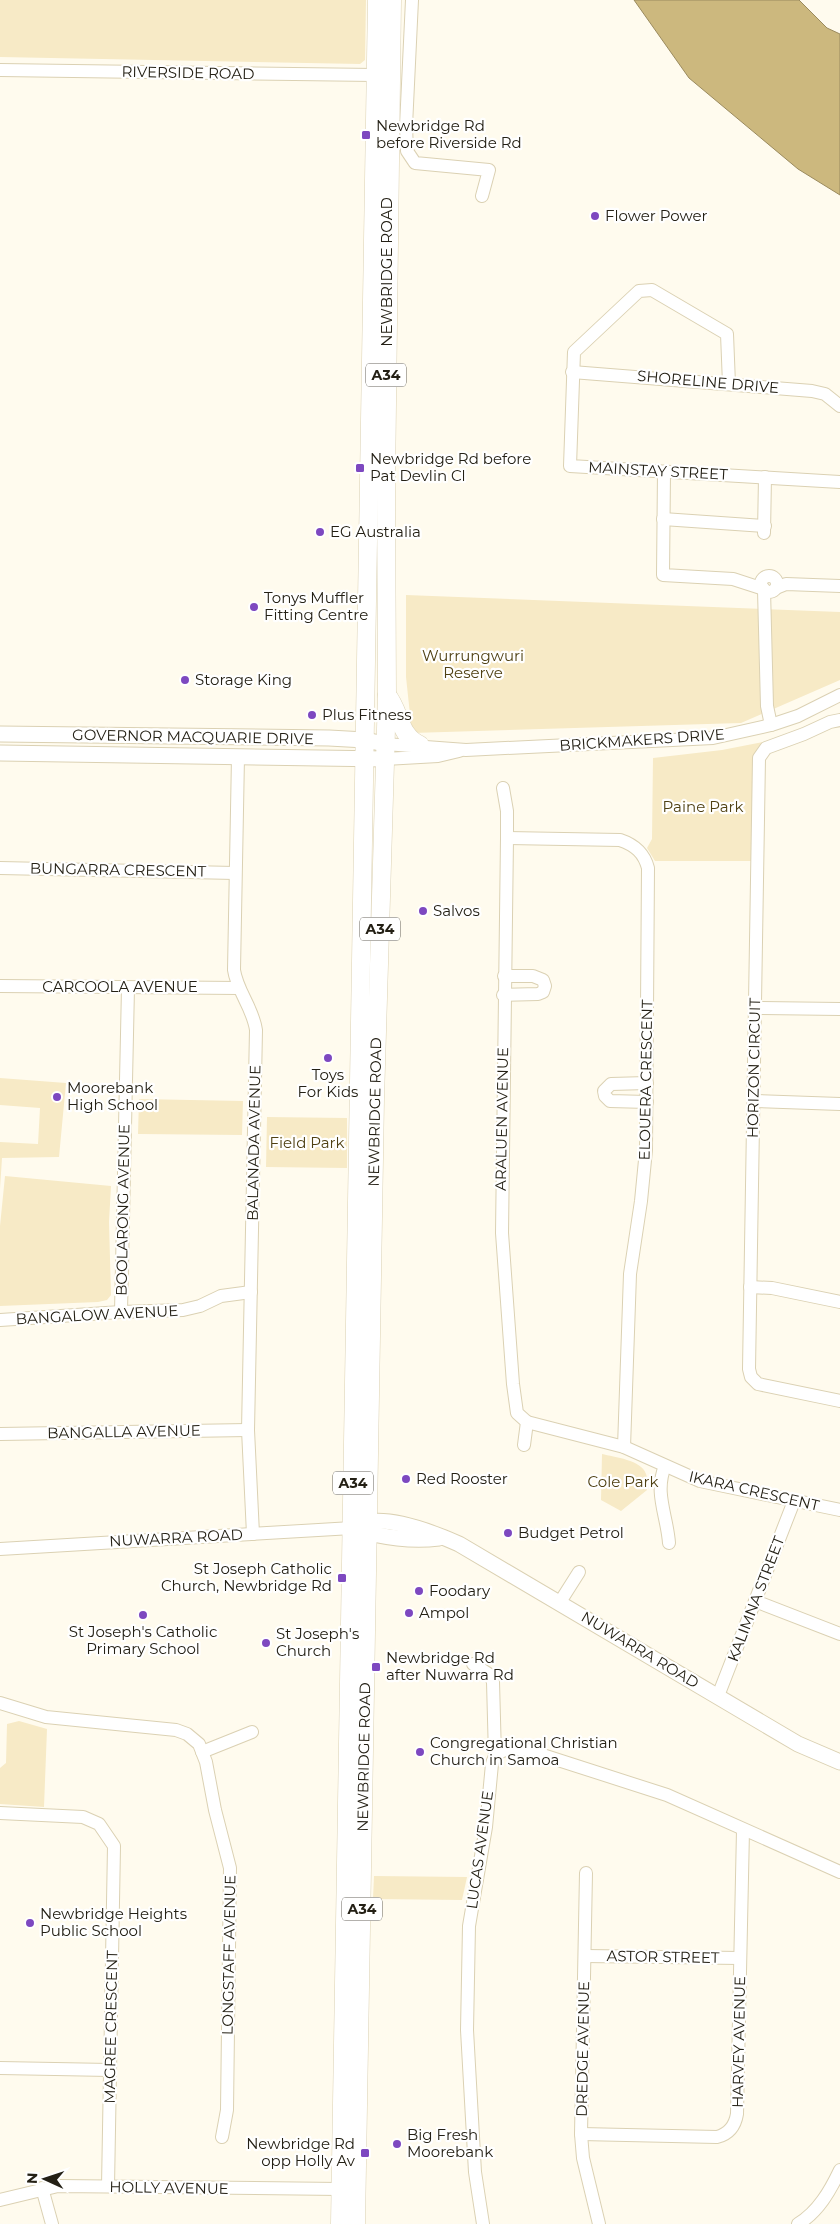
<svg xmlns="http://www.w3.org/2000/svg" width="840" height="2224" font-family="Montserrat,sans-serif">
<rect width="100%" height="100%" fill="#fffbee"/>
<!-- green -->
<g fill="#f7eac6">
<path d="M0,0H366L365,60L360,64L0,57Z"/>
<path d="M406,595L840,612V680L741,723L412,733L406,677Z"/>
<path d="M763,742L758,750L753,861H655L647,848L652,839L653,758L722,750Z"/>
<path d="M0,1078L66,1083L59,1157L2,1158L0,1189V1142L38,1144L40,1108L0,1105Z"/>
<path d="M139,1099L243,1101L242,1135L138,1134Z"/>
<path d="M267,1117L347,1118V1168L266,1167Z"/>
<path d="M5,1176L111,1186L109,1222L111,1295L107,1300L98,1302L0,1306V1226Z"/>
<path d="M602,1454C614,1457 642,1460 646,1474C648,1479 647,1485 647,1490L621,1511L601,1500Z"/>
<path d="M19,1721L47,1729L44,1807L0,1804V1768L6,1763L7,1724Z"/>
<path d="M374,1876L467,1877L462,1900L373,1899Z"/>
</g>
<!-- water -->
<path fill="#ccb87e" stroke="#9a8a5e" d="M634,0H799L827,28L840,34V195L798,169L689,78Z"/>
<g fill="none" stroke-linecap="round" stroke-linejoin="round">
<!-- minor casing -->
<g stroke="#dbd1b3" stroke-width="14">
<g id="minor">
<path d="M412,0L406,126L407,151L415,163L489,170L482,196"/>
<path d="M0,70L375,75"/>
<path d="M572,372L812,391L825,394L840,406"/>
<path d="M729,384L727,334L652,290L639,291L574,352L570,466L840,482"/>
<path d="M664,472L663,575L733,579L764,589"/>
<path d="M663,519L765,526"/>
<path d="M764,533L765,477"/>
<circle cx="769" cy="584" r="8"/>
<path d="M776,588L786,584L840,586"/>
<path d="M764,590L767,706L771,725"/>
<path d="M840,720L830,722L804,734L766,748L759,758L749,1369L751,1377L758,1384L840,1401"/>
<path d="M385,744L466,750L713,738L771,725L798,716L840,695"/>
<path d="M238,757L234,970C237,991 253,1008 256,1030L248,1430L253,1534"/>
<path d="M385,759L438,756L459,751"/>
<path d="M503,788L507,811V838L502,1233L513,1384L517,1413L527,1422L524,1445"/>
<path d="M507,838L620,840C635,845 644,853 648,868L646,1150L641,1201L630,1274L624,1447"/>
<path d="M0,868L235,873"/>
<path d="M0,986L239,988"/>
<path d="M503,995L538,994L543,992L545,986L543,980L533,976H504"/>
<path d="M755,1008L840,1009"/>
<path d="M754,1101L840,1104"/>
<path d="M647,1102L610,1101L605,1096L604,1091L611,1084L647,1083"/>
<path d="M750,1287L772,1288L840,1302"/>
<path d="M121,1312L128,988"/>
<path d="M0,1320L121,1312L183,1310L200,1306L221,1296L251,1292"/>
<path d="M527,1422L624,1447L700,1481L840,1510"/>
<path d="M0,1434L248,1430"/>
<path d="M665,1466C654,1493 667,1515 669,1543"/>
<path d="M0,1549L352,1528"/>
<path d="M755,1601L840,1634"/>
<path d="M560,1602L579,1572"/>
<path d="M473,1664L490,1675L493,1682L495,1756"/>
<path d="M718,1696L794,1501"/>
<path d="M0,1703L46,1717L176,1730L187,1734L199,1744L206,1762L215,1810L230,1868L227,2110L222,2137"/>
<path d="M202,1752L252,1732"/>
<path d="M0,1813L83,1817L99,1824L114,1846L108,2186"/>
<path d="M586,1873L581,2134L583,2158L599,2224"/>
<path d="M585,1956L740,1958"/>
<path d="M0,2068L110,2070"/>
<path d="M581,2134L717,2137C729,2134 735,2126 737,2114L743,1830"/>
<path d="M42,2188L52,2224"/>
<path d="M0,2200L58,2186L340,2189"/>
<path d="M483,2224L475,2172L467,2030L469,1926L486,1827L492,1764C496,1747 513,1748 527,1750L667,1795L840,1872"/>
<path d="M798,2224C818,2212 830,2191 840,2170"/>
</g>
</g>
<!-- major casing -->
<g stroke="#dbd1b3" stroke-width="17">
<g id="major">
<path d="M0,734L329,738L365,740L385,744"/>
<path d="M0,753L385,759"/>
<path d="M358,1525C384,1513 434,1533 459,1544L798,1744L840,1762"/>
<path d="M356,1529C382,1538 413,1541 439,1538"/>
</g>
</g>
<!-- highway casing -->
<g stroke="#dbd1b3" stroke-width="19">
<g id="highway">
<path d="M387,695C401,712 398,735 420,745"/>
<path d="M340,2224L377,0"/>
<path d="M356,2224L375,1099L387,695L386,484L392,0"/>
</g>
</g>
<!-- minor -->
<use href="#minor" stroke="#fff" stroke-width="12"/>
<!-- major -->
<use href="#major" stroke="#fff" stroke-width="15"/>
<!-- highway -->
<use href="#highway" stroke="#fff" stroke-width="18"/>
</g>
<!-- markers -->
<g fill="#7d48c0" stroke="#fff" stroke-width="2">
<rect x="361" y="130" width="10" height="10" rx="2.5"/>
<circle cx="595" cy="216" r="5"/>
<rect x="355" y="463" width="10" height="10" rx="2.5"/>
<circle cx="320" cy="532" r="5"/>
<circle cx="254" cy="607" r="5"/>
<circle cx="185" cy="680" r="5"/>
<circle cx="312" cy="715" r="5"/>
<circle cx="423" cy="911" r="5"/>
<circle cx="328" cy="1058" r="5"/>
<circle cx="57" cy="1097" r="5"/>
<circle cx="406" cy="1479" r="5"/>
<circle cx="508" cy="1533" r="5"/>
<rect x="337" y="1573" width="10" height="10" rx="2.5"/>
<circle cx="419" cy="1591" r="5"/>
<circle cx="409" cy="1613" r="5"/>
<circle cx="143" cy="1615" r="5"/>
<circle cx="266" cy="1643" r="5"/>
<rect x="371" y="1662" width="10" height="10" rx="2.5"/>
<circle cx="420" cy="1752" r="5"/>
<circle cx="30" cy="1923" r="5"/>
<circle cx="397" cy="2144" r="5"/>
<rect x="360" y="2148" width="10" height="10" rx="2.5"/>
</g>
<g text-anchor="middle" stroke-width="4.5" stroke-linejoin="round" paint-order="stroke">
<!-- shield labels -->
<g fill="#fff" stroke="#66635b" stroke-width="1">
<rect x="366" y="363.5" width="40" height="23" rx="4"/>
<rect x="360" y="917.5" width="40" height="23" rx="4"/>
<rect x="333" y="1471.5" width="40" height="23" rx="4"/>
<rect x="342" y="1897.5" width="40" height="23" rx="4"/>
</g>
<g font-size="14" font-weight="bold" fill="#242015">
<text x="386" y="380">A34</text>
<text x="380" y="934">A34</text>
<text x="353" y="1488">A34</text>
<text x="362" y="1914">A34</text>
</g>
<!-- street labels -->
<g font-size="15" fill="#242015" stroke="#fff">
<text transform="translate(188 73) rotate(1)" y="5">RIVERSIDE ROAD</text>
<text transform="translate(387 272) rotate(-90)" y="5">NEWBRIDGE ROAD</text>
<text transform="translate(708 382) rotate(5)" y="5">SHORELINE DRIVE</text>
<text transform="translate(658 471) rotate(3)" y="5">MAINSTAY STREET</text>
<text transform="translate(193 737) rotate(1)" y="5">GOVERNOR MACQUARIE DRIVE</text>
<text transform="translate(642 740) rotate(-4)" y="5">BRICKMAKERS DRIVE</text>
<text transform="translate(118 870) rotate(1)" y="5">BUNGARRA CRESCENT</text>
<text x="120" y="992">CARCOOLA AVENUE</text>
<text transform="translate(754 1068) rotate(-89)" y="5">HORIZON CIRCUIT</text>
<text transform="translate(646 1080) rotate(-89)" y="5">ELOUERA CRESCENT</text>
<text transform="translate(375 1112) rotate(-89)" y="5">NEWBRIDGE ROAD</text>
<text transform="translate(502 1119) rotate(-89)" y="5">ARALUEN AVENUE</text>
<text transform="translate(254 1143) rotate(-89)" y="5">BALANADA AVENUE</text>
<text transform="translate(123 1210) rotate(-89)" y="5">BOOLARONG AVENUE</text>
<text transform="translate(97 1315) rotate(-3)" y="5">BANGALOW AVENUE</text>
<text transform="translate(124 1432) rotate(-1)" y="5">BANGALLA AVENUE</text>
<text transform="translate(754 1491) rotate(13)" y="5">IKARA CRESCENT</text>
<text transform="translate(176 1538) rotate(-3)" y="5">NUWARRA ROAD</text>
<text transform="translate(756 1599) rotate(-69)" y="5">KALIMNA STREET</text>
<text transform="translate(640 1650) rotate(31)" y="5">NUWARRA ROAD</text>
<text transform="translate(364 1757) rotate(-89)" y="5">NEWBRIDGE ROAD</text>
<text transform="translate(480 1850) rotate(-82)" y="5">LUCAS AVENUE</text>
<text transform="translate(229 1955) rotate(-89)" y="5">LONGSTAFF AVENUE</text>
<text transform="translate(663 1957) rotate(1)" y="5">ASTOR STREET</text>
<text transform="translate(111 2027) rotate(-89)" y="5">MAGREE CRESCENT</text>
<text transform="translate(739 2042) rotate(-89)" y="5">HARVEY AVENUE</text>
<text transform="translate(583 2049) rotate(-89)" y="5">DREDGE AVENUE</text>
<text transform="translate(169 2188) rotate(1)" y="5">HOLLY AVENUE</text>
</g>
<!-- poi labels -->
<g font-size="15" fill="#242015" stroke="#fff" text-anchor="start">
<text x="376" y="131">Newbridge Rd<tspan x="376" dy="17">before Riverside Rd</tspan></text>
<text x="605" y="221">Flower Power</text>
<text x="370" y="464">Newbridge Rd before<tspan x="370" dy="17">Pat Devlin Cl</tspan></text>
<text x="330" y="537">EG Australia</text>
<text x="264" y="603">Tonys Muffler<tspan x="264" dy="17">Fitting Centre</tspan></text>
<text x="195" y="685">Storage King</text>
<text x="322" y="720">Plus Fitness</text>
<text x="433" y="916">Salvos</text>
<text x="328" y="1080" text-anchor="middle">Toys<tspan x="328" dy="17">For Kids</tspan></text>
<text x="67" y="1093">Moorebank<tspan x="67" dy="17">High School</tspan></text>
<text x="416" y="1484">Red Rooster</text>
<text x="518" y="1538">Budget Petrol</text>
<text x="332" y="1574" text-anchor="end">St Joseph Catholic<tspan x="332" dy="17">Church, Newbridge Rd</tspan></text>
<text x="429" y="1596">Foodary</text>
<text x="419" y="1618">Ampol</text>
<text x="143" y="1637" text-anchor="middle">St Joseph's Catholic<tspan x="143" dy="17">Primary School</tspan></text>
<text x="276" y="1639">St Joseph's<tspan x="276" dy="17">Church</tspan></text>
<text x="386" y="1663">Newbridge Rd<tspan x="386" dy="17">after Nuwarra Rd</tspan></text>
<text x="430" y="1748">Congregational Christian<tspan x="430" dy="17">Church in Samoa</tspan></text>
<text x="40" y="1919">Newbridge Heights<tspan x="40" dy="17">Public School</tspan></text>
<text x="407" y="2140">Big Fresh<tspan x="407" dy="17">Moorebank</tspan></text>
<text x="355" y="2149" text-anchor="end">Newbridge Rd<tspan x="355" dy="17">opp Holly Av</tspan></text>
</g>
<!-- park labels -->
<g font-size="15" fill="#4f4012" stroke="#fff">
<text x="473" y="661">Wurrungwuri<tspan x="473" dy="17">Reserve</tspan></text>
<text x="703" y="812">Paine Park</text>
<text x="307" y="1148">Field Park</text>
<text x="623" y="1487">Cole Park</text>
</g>
</g>
<!-- north arrow -->
<g transform="translate(45 2179) rotate(273)" stroke="#ffffff" stroke-width="4" paint-order="stroke">
<path d="M0-4L9 19L0 12L-9 19Z" fill="#242015"/>
<text y="-8" font-size="14" font-weight="bold" text-anchor="middle" fill="#242015">N</text>
</g>
</svg>
